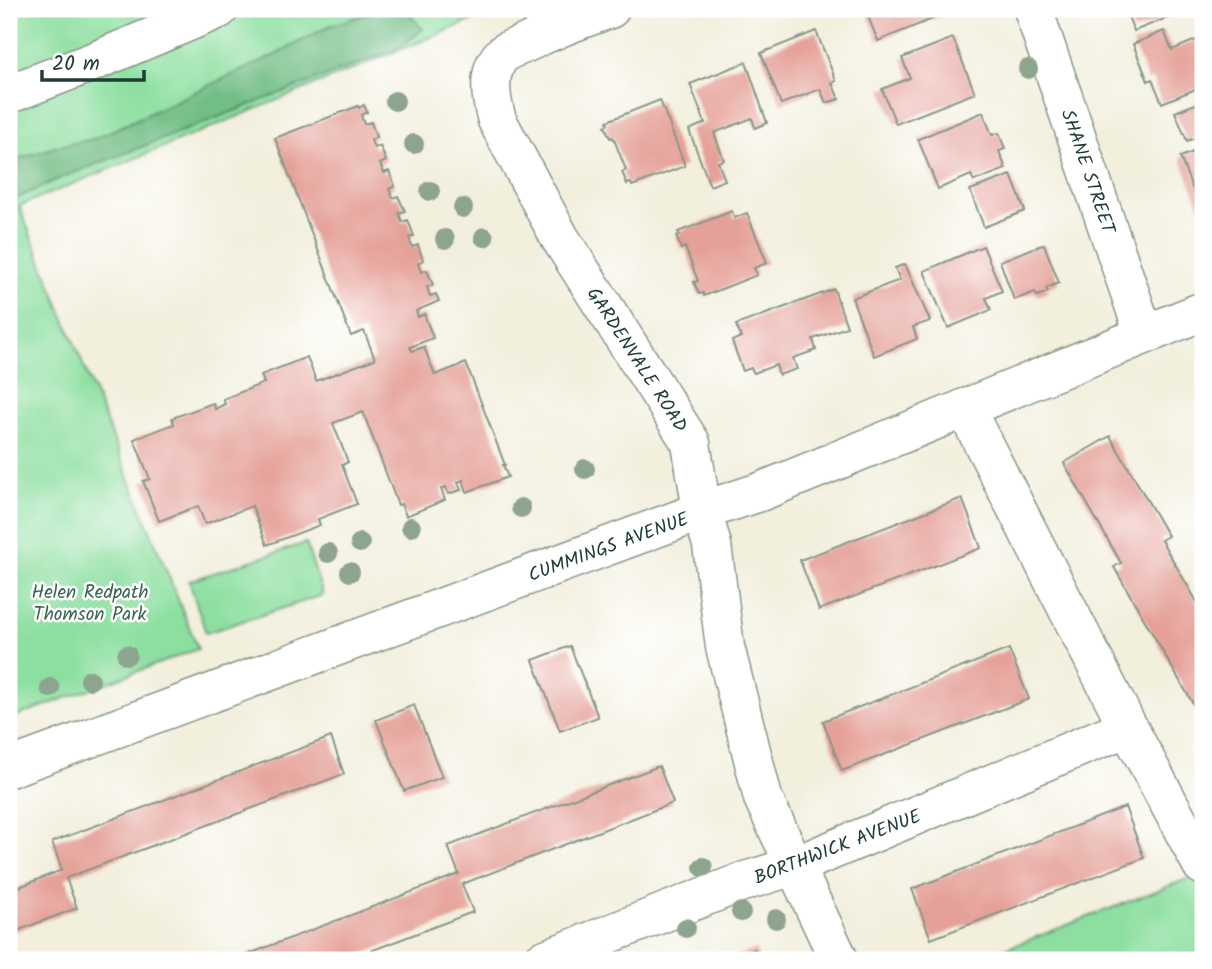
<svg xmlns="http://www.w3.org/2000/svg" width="1212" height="969" font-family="Kalam,sans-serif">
<rect width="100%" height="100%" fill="#fff"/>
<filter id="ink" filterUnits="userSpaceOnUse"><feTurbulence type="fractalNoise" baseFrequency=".0143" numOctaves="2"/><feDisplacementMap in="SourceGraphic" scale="14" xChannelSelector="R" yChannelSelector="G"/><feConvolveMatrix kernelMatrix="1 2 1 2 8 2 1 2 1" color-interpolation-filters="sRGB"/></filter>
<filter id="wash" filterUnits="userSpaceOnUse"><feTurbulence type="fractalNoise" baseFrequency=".00686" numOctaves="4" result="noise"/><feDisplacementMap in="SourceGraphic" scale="28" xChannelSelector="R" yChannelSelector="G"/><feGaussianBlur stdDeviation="1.57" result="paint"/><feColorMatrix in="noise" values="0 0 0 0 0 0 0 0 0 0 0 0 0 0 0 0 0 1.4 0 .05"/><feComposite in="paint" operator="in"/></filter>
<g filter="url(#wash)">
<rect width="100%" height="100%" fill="#f2efdd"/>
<!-- green -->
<g fill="#8ddfa0" stroke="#568e6a" stroke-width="2">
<path d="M9,9H500L19,206L198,649L9,719Z"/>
<path d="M306,543L323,595L206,633L189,581Z"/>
<path d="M1203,873V960H976Z"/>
</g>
<!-- forest -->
<path fill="#72be86" stroke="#487e5d" stroke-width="2" d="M382,9L408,13L423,29L398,48L58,179L9,202V162L58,146L94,139L277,54L329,26Z"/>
<g id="blocks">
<!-- building -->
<g fill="#e5a199">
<path d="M865,9H943L945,14L878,41Z"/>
<path d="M1125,9H1190L1134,31Z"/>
<path d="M816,31L836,81L832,83L839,99L826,103L820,89L781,104L761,53Z"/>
<path d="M1164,31L1172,50L1203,37V86L1162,103L1152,79L1148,81L1133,44Z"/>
<path d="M953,38L975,93L896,124L882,89L910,78L902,58Z"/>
<path d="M746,62L767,123L755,128L752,118L714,133L724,160L718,162L725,180L710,186L689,130L705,123L690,84Z"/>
<path d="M660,100L685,166L632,186L631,183L627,184L622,172L626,170L613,137L610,138L605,126L608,124L607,121Z"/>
<path d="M1203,101V135L1187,141L1175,112Z"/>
<path d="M364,105L367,112L361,115L364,124L371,122L376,137L371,140L374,148L380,146L386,161L380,164L384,173L389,171L395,186L389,189L393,198L398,196L405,211L399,213L402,222L408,220L414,236L409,238L412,247L418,245L423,260L418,263L421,272L427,270L433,285L427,287L430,296L436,294L439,301L416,311L418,317L424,314L433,338L410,347L412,351L424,347L435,375L466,363L505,465H503L508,477L467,492L463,480L458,482L461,490L448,494L446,487L441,489L445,500L406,516L401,504L398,505L363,412L333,423L348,462L342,465L357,504L318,519L320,525L267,545L252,506L205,524L198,506L159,521L143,481L150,479L134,439L174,424L172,418L213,403L215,409L225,404L223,399L264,383L261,375L307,357L316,381L375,359L364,331L351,336L275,138L358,106L359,108Z"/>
<path d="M983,112L992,135L999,133L1005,149L999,151L1006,169L974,181L971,175L938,189L918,139Z"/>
<path d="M1203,148V215L1180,157Z"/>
<path d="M1011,175L1025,211L984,227L970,190Z"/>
<path d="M732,211L734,218L747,213L767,263L754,268L757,275L704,296L703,293L699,294L694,282L698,281L685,247L681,249L676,236L680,235L678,232Z"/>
<path d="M1044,244L1059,283L1046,288L1048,292L1037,296L1035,292L1014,300L1000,261Z"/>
<path d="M983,246L1002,291L986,298L991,310L948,328L924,271Z"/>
<path d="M905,264L930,321L913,327L917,339L874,356L852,298L900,280L895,268Z"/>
<path d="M834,289L847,327L813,339L816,350L793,358L797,369L779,375L776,365L754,373L751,368L743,371L732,341L741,337L736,325Z"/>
<path d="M1110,436L1168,536L1161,540L1203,612V721L1114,567L1121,563L1064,463Z"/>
<path d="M962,498L981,548L819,610L800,560Z"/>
<path d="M570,646L598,717L560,731L533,660Z"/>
<path d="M1009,649L1029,699L842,771L823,721Z"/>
<path d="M414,705L442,777L404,791L376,720Z"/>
<path d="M331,737L344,774L66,878L77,908L9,934V891L62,870L52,842Z"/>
<path d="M659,766L673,803L462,884L473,912L347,960H233L459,874L448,846Z"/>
<path d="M1125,807L1144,858L931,939L912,889Z"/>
<path d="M755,949L760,960H726Z"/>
</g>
</g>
</g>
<g filter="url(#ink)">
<use href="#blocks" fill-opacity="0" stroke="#889688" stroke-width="2"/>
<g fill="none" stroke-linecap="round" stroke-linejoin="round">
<!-- minor casing -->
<g stroke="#889688" stroke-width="41">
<g id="minor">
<path d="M610,9C580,19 552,30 524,44C518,47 509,49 504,53C485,70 491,100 497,120L560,238L691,443L702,511L712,545L725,647L763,798L839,960"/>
<path d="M1033,9L1144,334"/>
<path d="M965,408L1128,727L1202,865"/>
<path d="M9,768L702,511L760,492L1203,311"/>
<path d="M543,960L742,882L794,866L1128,727"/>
</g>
</g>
<!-- major casing -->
<g stroke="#889688" stroke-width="41">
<path id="major" d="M9,94L95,61L219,9"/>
</g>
<!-- minor -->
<use href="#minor" stroke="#fff" stroke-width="38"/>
<!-- major -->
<use href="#major" stroke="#fff" stroke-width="38"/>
</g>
<!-- trees -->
<g fill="#8da48f">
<circle cx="1028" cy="69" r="10"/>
<circle cx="395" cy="101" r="10"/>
<circle cx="414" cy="144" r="10"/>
<circle cx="430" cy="191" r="10"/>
<circle cx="463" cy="208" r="10"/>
<circle cx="484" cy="237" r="10"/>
<circle cx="445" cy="239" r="10"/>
<circle cx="585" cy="469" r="10"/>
<circle cx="521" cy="508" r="10"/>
<circle cx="411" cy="527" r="10"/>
<circle cx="360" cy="543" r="10"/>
<circle cx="328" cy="553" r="10"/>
<circle cx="350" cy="572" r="10"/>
<circle cx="127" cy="655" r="10"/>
<circle cx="90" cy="680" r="10"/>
<circle cx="50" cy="688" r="10"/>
<circle cx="703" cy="867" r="10"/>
<circle cx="741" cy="912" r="10"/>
<circle cx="776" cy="919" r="10"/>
<circle cx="686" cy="928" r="10"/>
</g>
</g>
<g text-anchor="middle" stroke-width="5" stroke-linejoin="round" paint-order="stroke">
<!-- street labels -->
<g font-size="19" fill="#1f3d34" stroke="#fff">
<text transform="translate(1089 171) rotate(71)" y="7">SHANE STREET</text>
<text transform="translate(638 359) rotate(57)" y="7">GARDENVALE ROAD</text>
<text transform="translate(608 546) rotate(-20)" y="7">CUMMINGS AVENUE</text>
<text transform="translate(837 846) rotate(-21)" y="7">BORTHWICK AVENUE</text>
</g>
<!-- park labels -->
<g font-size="19" fill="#3a664f" stroke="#fff">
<text x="90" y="598">Helen Redpath<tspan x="90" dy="22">Thomson Park</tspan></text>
</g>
</g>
<!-- margin -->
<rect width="1212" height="969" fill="none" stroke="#fff" stroke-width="35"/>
<!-- scale -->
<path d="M42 70v10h102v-10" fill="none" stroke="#1f3d34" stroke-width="3.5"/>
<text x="52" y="70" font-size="21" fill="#1f3d34" stroke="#ffffff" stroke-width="5" paint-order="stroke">20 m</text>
</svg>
